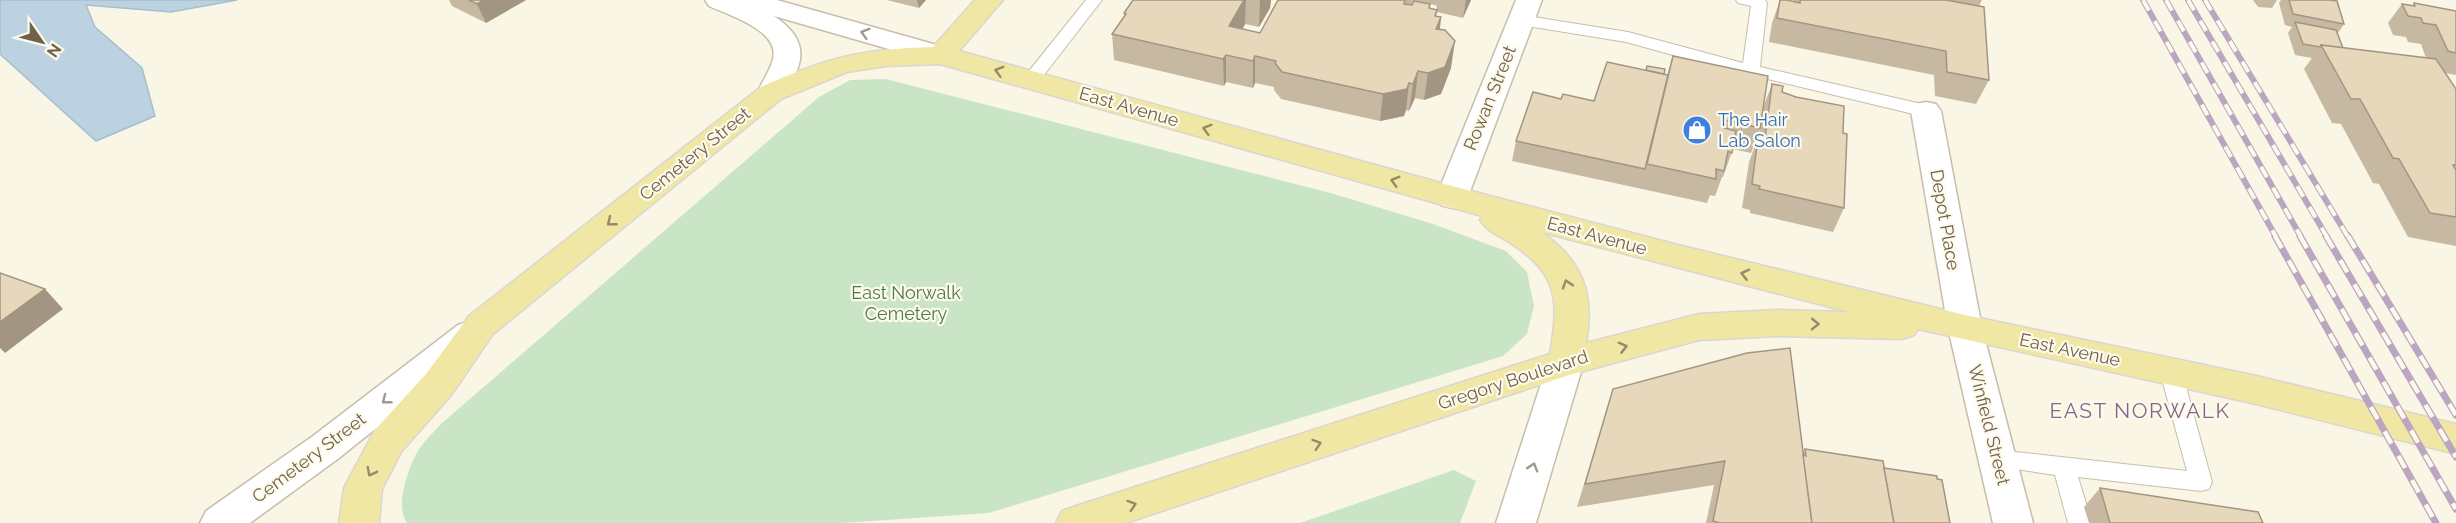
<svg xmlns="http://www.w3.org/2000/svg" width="2456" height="523" font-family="Raleway,sans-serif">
<rect width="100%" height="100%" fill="#f9f6e5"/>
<!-- green -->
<g fill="#cae5c5">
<path d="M886,79L1334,194L1433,224L1506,251L1527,272L1534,306L1527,334L1503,356L989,513L842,523H407C395,506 407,473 415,456C421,444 433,433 442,423L819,97L850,80Z"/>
<path d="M1454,470L1476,481L1460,523H1300Z"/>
</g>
<!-- water -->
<path fill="#bcd2e1" stroke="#a3bfd1" stroke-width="1.5" d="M0,0H237L171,12L86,5L95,27L142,68L155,116L96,141L0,54Z"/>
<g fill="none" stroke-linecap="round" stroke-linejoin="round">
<!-- service casing -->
<g stroke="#c7beab" stroke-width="2">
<g id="service">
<path d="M1086,0H1102L1037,84H1025L1023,80L1025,76Z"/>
<path d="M1736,0H1765L1767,3L1760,67L1926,105L1932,107L1935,111L1932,115L1926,117L1709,65L1626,42L1521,25L1513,20L1521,15L1628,32L1743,63L1751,6L1738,3Z"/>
<path d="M2171,364L2178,366L2182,372L2212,482L2209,489L2201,491L2078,477L2092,523H2068L2055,475L1989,465L1986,459L1989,453L1997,450L2187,471L2160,372L2164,366Z"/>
</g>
</g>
<!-- minor casing -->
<g stroke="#c7beab" stroke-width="3">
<g id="minor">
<path d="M705,0H777L951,49L955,55L951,61L941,64L774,16C813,42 803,66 781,99L771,102L761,99L757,93C762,82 770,71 773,59C780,30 728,15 709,6Z"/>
<path d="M1516,0H1542L1468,197L1463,205L1452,208L1441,205L1436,197Z"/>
<path d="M1926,102L1936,104L1941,111L1982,328L1977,337L1965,341L1953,337L1948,328L1911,111L1916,104Z"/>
<path d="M1566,348L1579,352L1584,362L1536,523H1496L1548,362L1553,352Z"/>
</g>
</g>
<!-- tertiary casing -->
<g stroke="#c7beab" stroke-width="3">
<path id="tertiary" d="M470,321L482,325L487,334L482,343L339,458L250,523H200L206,511L313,436L458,325Z"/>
</g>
<!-- secondary casing -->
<g stroke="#c7bda6" stroke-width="3">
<path id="secondary" d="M1965,315L1977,319L1982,328L2033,523H1993L1948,328L1953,319Z"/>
</g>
<!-- primary casing -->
<g stroke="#dad6d1" stroke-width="3">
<path id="primary" d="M975,0H1003L959,51L1452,186L1678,245L1965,315L2252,375L2456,424V454L2252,403L1918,329L1914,335L1902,339L1776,336L1699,340L1569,375L1126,523H1056L1062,511L1076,506L1550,354C1559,300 1559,274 1509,242C1498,235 1487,231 1480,220L1482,216L940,64L886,66L847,72L781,99L493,334L452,394L401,452L382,489L379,523H339L344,488L375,430L426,374L469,316L761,87C825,58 862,49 933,47ZM1541,232L1849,312L1776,310L1699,314L1586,343C1595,295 1583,260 1541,232Z"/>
</g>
<!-- service -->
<use href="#service" fill="#fff" fill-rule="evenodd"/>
<!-- minor -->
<use href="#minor" fill="#fff" fill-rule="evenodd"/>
<!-- tertiary -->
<use href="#tertiary" fill="#fff" fill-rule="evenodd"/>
<!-- secondary -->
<use href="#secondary" fill="#fff" fill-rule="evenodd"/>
<!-- primary -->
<use href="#primary" fill="#f1e7a5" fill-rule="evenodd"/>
<!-- rail-far1 casing -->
<g stroke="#bba5c1" stroke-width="6">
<g id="rail-far1">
<path d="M2143,0L2276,237"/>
<path d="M2166,0L2301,237"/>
<path d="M2188,0L2327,237"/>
<path d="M2205,0L2348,237"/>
</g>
</g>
<!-- rail casing -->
<g stroke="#bba5c1" stroke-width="7">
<g id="rail">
<path d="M2275,236L2436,523"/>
<path d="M2300,236L2456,509"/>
<path d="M2326,236L2456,457"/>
<path d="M2348,236L2456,415"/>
</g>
</g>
<!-- rail-far1 -->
<use href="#rail-far1" stroke="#fdfaeb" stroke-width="4" stroke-dasharray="12" stroke-linecap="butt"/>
<!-- rail -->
<use href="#rail" stroke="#fdfaeb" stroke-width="4.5" stroke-dasharray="14" stroke-linecap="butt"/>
</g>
<!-- wall -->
<g fill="#c7b9a1" fill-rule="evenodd">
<path d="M449,0H526L486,23L452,6Z"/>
<path d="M887,0H926L919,8Z"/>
<path d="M1133,0H1271L1270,8L1259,27L1245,24L1243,29L1260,33L1278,0H1471L1463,18L1437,12L1436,16L1441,17L1440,29L1451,68L1441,94L1424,100L1415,98L1409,111L1406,110L1404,116L1380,121L1281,99L1274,90V87L1255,83L1253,88L1226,82L1224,86L1114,60L1112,34L1124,16V13ZM1431,4L1437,6L1436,10L1429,9Z"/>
<path d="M1780,0L1793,1L1794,0H1982L1979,6L1989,80L1976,104L1935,96L1934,75L1769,42L1772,23Z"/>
<path d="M2253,0H2277L2272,8L2258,7Z"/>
<path d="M2281,0H2330L2344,24L2338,33L2343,48L2426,58L2421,44L2408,42L2406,37L2393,35L2388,23L2402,4L2412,6L2414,3L2456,11V75L2445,73L2456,89V246L2408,237L2379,184L2373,183L2341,124L2332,123L2304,69L2312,58L2295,55L2288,33L2292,27L2285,25L2279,3Z"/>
<path d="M1673,56L1764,105L1772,84L1843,133L1844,208L1833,232L1750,213V210L1742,208L1749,162L1758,138H1759L1760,130L1751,153L1733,149L1723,177H1722L1715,196L1710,195L1707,203L1512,161L1516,141L1561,99L1594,101L1664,74L1667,75Z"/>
<path d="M1613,389L1803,453L1805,449L1884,468L1937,479L1950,523H1706L1714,485L1577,507Z"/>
<path d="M2100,488L2263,523H2089L2084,507Z"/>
</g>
<!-- shaded-wall -->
<g fill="#a29683">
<path d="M484,0H526L486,23L477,4Z"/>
<path d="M917,0H926L919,8Z"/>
<path d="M1244,0H1246L1245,24L1229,52V26Z"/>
<path d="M1260,0H1271L1270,8L1259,27Z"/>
<path d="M1466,0H1471L1463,18Z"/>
<path d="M1441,17L1438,44L1436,29Z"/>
<path d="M1455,41L1451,68L1441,94L1424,100L1428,73Z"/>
<path d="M1226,55V82L1224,86L1223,59Z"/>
<path d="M1255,56V83L1253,88V61Z"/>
<path d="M1418,71L1415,98L1409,111L1413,84Z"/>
<path d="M1409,83L1406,110L1404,116L1380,121L1383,94Z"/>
<path d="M45,289L63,309L5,353L0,348V322Z"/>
</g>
<!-- building -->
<g fill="#e7d7bb" stroke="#a29683" stroke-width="1.5">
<path d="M469,0H484L477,4Z"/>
<path d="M1133,0H1244L1229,26L1260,33L1278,0H1405L1404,4L1412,5L1414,1L1430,4L1429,8L1437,10L1435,16L1441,17L1436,29L1445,30L1455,41L1445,67L1428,73L1418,71L1413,84L1409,83L1407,89L1383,94L1282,72L1275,63L1276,61L1255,56L1253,61L1226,55L1223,59L1112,34L1126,14L1124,13Z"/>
<path d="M1780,0H1787L1800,3V0H1946L1984,7L1989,80L1947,72L1946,51L1777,18Z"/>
<path d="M2289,0H2330L2337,1L2344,24L2293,14Z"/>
<path d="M2414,3L2456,11V53L2448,51L2436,25L2423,23L2421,18L2408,16L2402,4L2415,6Z"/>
<path d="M2295,22L2336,30L2343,48L2321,45L2320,47L2303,44Z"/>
<path d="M2321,45L2436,59L2456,89V165H2453L2456,170V217L2430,213L2399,159L2393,158L2360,99H2351Z"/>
<path d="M1673,56L1768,76L1760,128L1725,120L1724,128L1736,131L1732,153L1728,151L1724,171L1716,169V179L1647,164Z"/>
<path d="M1607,62L1668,75L1645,169L1516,141L1533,92L1561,99L1563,94L1594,101Z"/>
<path d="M1647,66L1665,69L1664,74L1646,70Z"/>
<path d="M1772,84L1783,86L1782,92L1796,97L1844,106L1843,133L1847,134L1844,208L1759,189L1760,186L1752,184L1758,138L1765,139Z"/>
<path d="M0,273L45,289L0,322Z"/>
<path d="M1790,348L1812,523H1720L1713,521L1725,461L1585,484L1613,389L1747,353Z"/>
<path d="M1805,449L1883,461L1894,523H1812L1803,455L1806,456Z"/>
<path d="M1884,468L1937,476V479L1942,480L1950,523H1894Z"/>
<path d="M2100,488L2258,512L2263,523H2110Z"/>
</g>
<!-- one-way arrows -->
<defs><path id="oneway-chevron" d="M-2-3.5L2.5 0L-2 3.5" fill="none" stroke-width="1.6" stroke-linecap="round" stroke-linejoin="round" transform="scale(1.5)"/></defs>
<g stroke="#a1998b">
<use href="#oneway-chevron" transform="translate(865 33) rotate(-164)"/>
<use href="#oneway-chevron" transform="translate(386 400) rotate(142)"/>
<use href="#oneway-chevron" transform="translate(1533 467) rotate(-73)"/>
</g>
<g stroke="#968a67">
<use href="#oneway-chevron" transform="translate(999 71) rotate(-164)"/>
<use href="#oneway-chevron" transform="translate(1207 129) rotate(-164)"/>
<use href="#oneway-chevron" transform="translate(1395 181) rotate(-164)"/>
<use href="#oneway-chevron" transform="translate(611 222) rotate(141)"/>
<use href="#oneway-chevron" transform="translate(1745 274) rotate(-166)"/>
<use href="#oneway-chevron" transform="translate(1567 284) rotate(-108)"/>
<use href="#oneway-chevron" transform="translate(1815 324) rotate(1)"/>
<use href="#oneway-chevron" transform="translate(1623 347) rotate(-15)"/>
<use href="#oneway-chevron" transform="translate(1317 444) rotate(-18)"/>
<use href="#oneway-chevron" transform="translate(371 472) rotate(118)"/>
<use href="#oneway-chevron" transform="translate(1132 505) rotate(-18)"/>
</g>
<!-- icons -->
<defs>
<g id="shop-disc" transform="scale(1.5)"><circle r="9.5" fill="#3f7fe0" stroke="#fdfaeb"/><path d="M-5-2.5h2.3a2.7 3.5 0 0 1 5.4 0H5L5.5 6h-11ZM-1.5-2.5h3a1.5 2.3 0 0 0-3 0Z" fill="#fff"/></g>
</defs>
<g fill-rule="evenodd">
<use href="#shop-disc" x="1697" y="130"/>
</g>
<g text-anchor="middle" stroke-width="4.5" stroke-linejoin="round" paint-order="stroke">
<!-- street labels -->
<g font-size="18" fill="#6f624d" stroke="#fdfaeb">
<text transform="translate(1490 98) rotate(-68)" y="6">Rowan Street</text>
<text transform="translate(1129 107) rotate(16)" y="6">East Avenue</text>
<text transform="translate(695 154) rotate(-39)" y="6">Cemetery Street</text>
<text transform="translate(1945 220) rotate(80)" y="6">Depot Place</text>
<text transform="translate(1597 236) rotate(15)" y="6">East Avenue</text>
<text transform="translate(2070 350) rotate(12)" y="6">East Avenue</text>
<text transform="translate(1513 380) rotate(-18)" y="6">Gregory Boulevard</text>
<text transform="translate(1989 425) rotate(76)" y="6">Winfield Street</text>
<text transform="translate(309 458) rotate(-37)" y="6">Cemetery Street</text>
</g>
<!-- shop labels -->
<g font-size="18" fill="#366cbe" stroke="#fdfaeb" text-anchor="start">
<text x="1718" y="126">The Hair<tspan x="1718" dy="21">Lab Salon</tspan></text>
</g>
<!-- park labels -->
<g font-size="18" fill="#4c7a4a" stroke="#fdfaeb">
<text x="906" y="299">East Norwalk<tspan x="906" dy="21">Cemetery</tspan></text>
</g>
<!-- quarter labels -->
<g font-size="21" letter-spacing="1.5" fill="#88668c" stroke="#fdfaeb">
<text x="2140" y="418">EAST NORWALK</text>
</g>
</g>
<!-- north arrow -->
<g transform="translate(42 42) rotate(125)" stroke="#fdfaeb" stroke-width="4.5" paint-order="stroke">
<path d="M0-4.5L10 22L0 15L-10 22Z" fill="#6f624d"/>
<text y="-9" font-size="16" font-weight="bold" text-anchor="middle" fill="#6f624d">N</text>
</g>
</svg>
